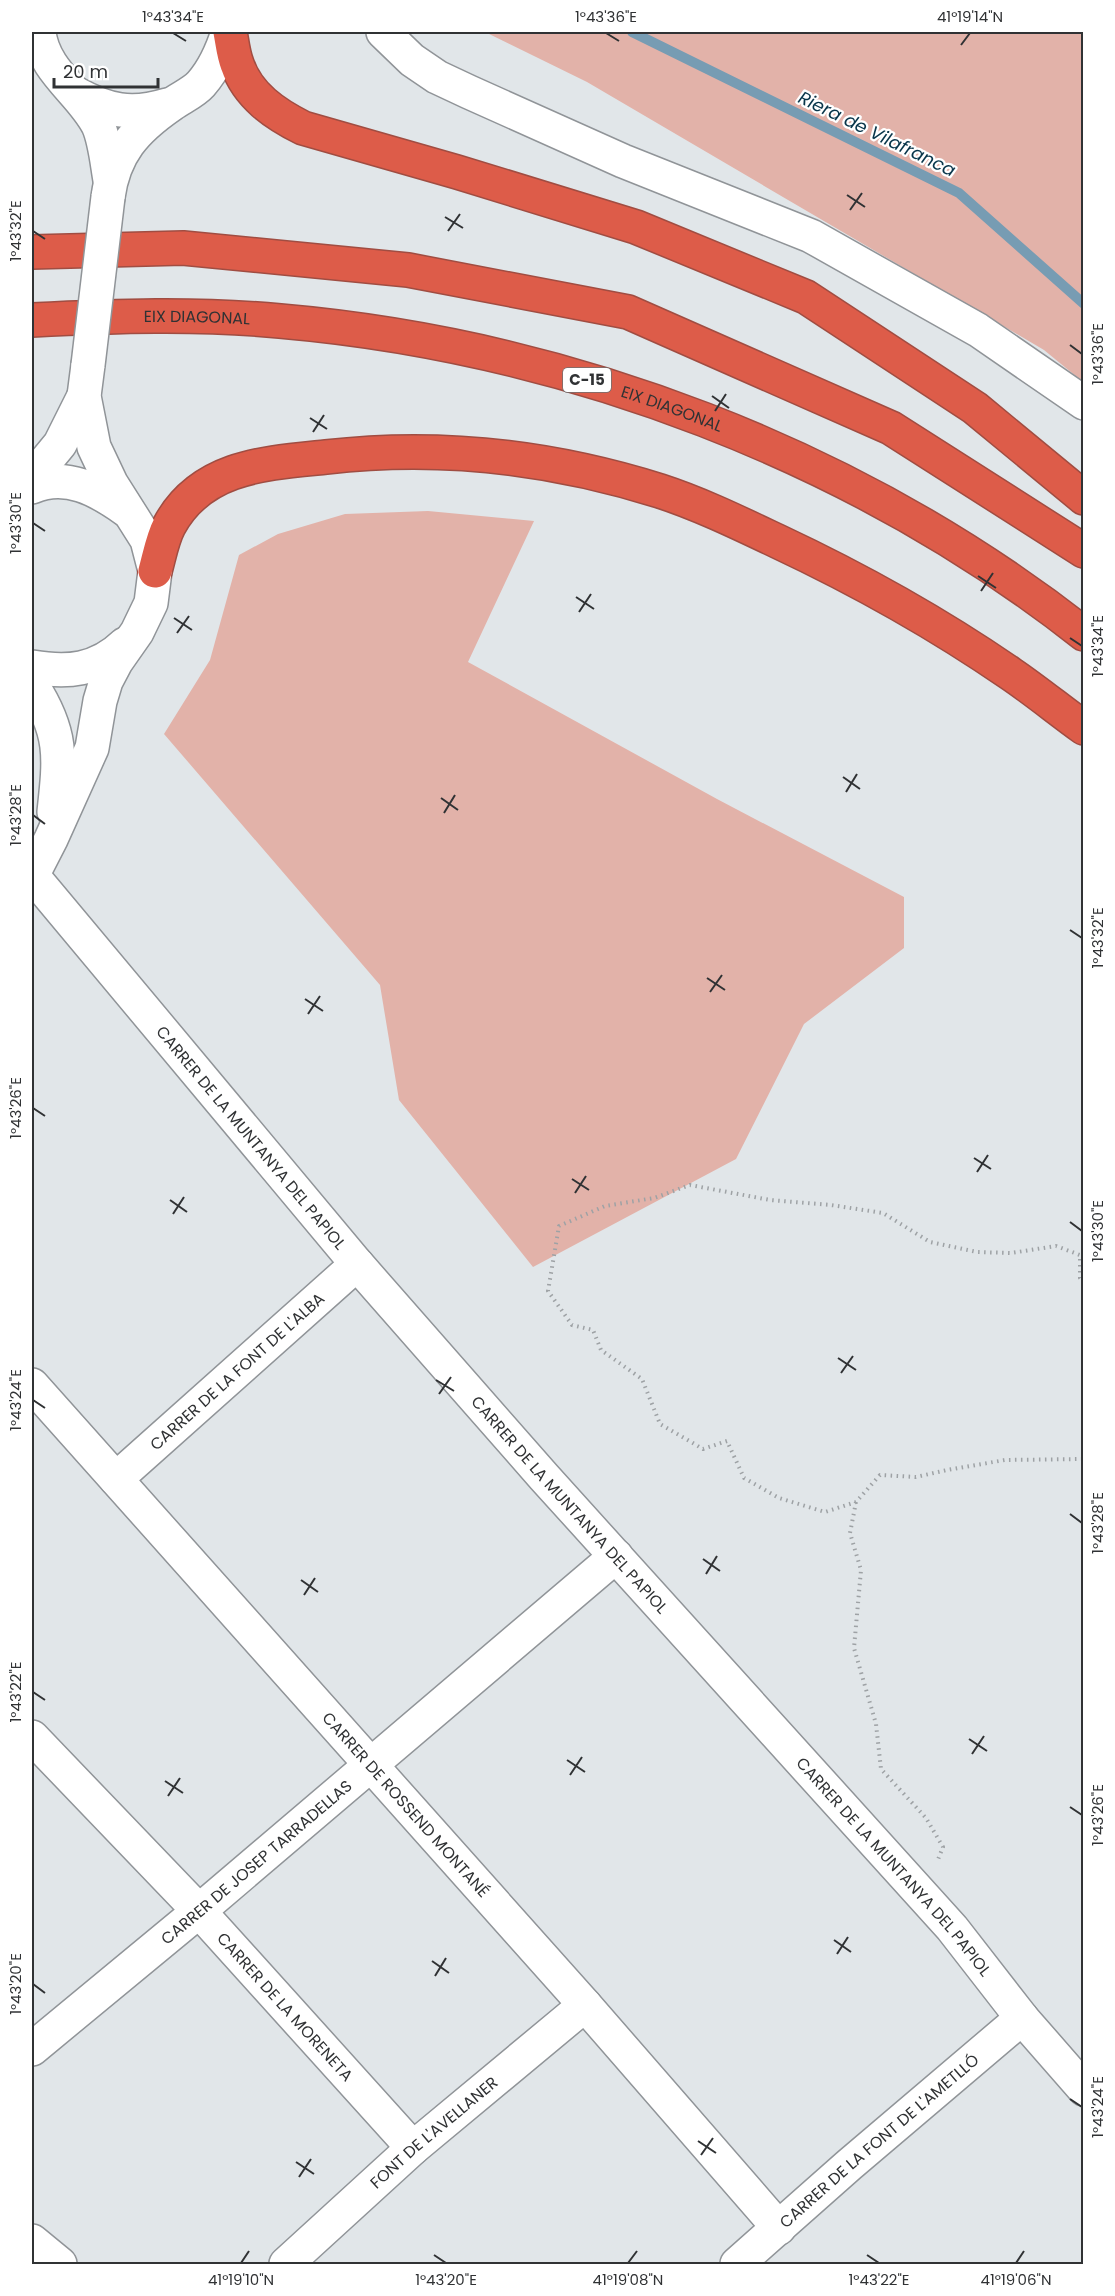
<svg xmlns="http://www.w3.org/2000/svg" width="1115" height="2296" font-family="Poppins,sans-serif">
<rect width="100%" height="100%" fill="#e1e6e9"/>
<!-- green -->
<g fill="#e2b2a9">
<path d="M485,32H1083V382L1044,350L587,82Z"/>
<path d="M428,511L534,521L468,662L717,799L904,897V948L804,1024L736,1159L533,1267L399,1100L380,985L164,734L210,660L239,555L278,534L345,514Z"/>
</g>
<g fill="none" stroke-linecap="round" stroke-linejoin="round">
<!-- stream -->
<path stroke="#779cb3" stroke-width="10" d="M632,32L959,193L1084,304"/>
<!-- minor casing -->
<g stroke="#909498" stroke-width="36">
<g id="minor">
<path id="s1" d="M32,875L357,1264L544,1477L952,1928L1022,2018L1084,2089"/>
<path id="s2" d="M32,1385L585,2005L779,2228"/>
<path id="s3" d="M116,1479L357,1264"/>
<path id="s4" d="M32,1737L199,1911L413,2148"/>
<path id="s5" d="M32,2049L199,1911L616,1556"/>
<path d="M32,2241L60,2264"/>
<path id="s6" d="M286,2264L413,2148L585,2005"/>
<path id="s7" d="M737,2264L849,2165L1022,2018"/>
</g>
</g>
<!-- tertiary casing -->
<g stroke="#909498" stroke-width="36">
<g id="tertiary">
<path d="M39,32C43,71 81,92 98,125C105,140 107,163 110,180"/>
<path d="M383,32L412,60L437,77L469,92L623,161L811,236L978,330L1084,403"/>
<path d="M75,93C108,111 131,116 167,105"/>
<path d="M108,197C114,153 135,130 171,105C180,98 193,93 201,84C215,68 222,51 228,32"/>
<path d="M32,478L60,444L84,396"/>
<path d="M32,487C66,472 98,490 126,510"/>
<path d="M32,667C67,673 97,671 125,644"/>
<path d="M32,685C63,733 60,757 54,812"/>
<path d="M32,876L51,839L92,748L100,701L106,681L116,662L137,632L151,603L155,571L147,540L111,483L94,447L84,396L88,365"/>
</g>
</g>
<!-- motorway casing -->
<g stroke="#a04d42" stroke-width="36">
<g id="motorway">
<path d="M230,32C232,42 233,54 237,64C248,96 275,114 303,128L457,172L636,227L806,297L975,408L1084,498"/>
<path d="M32,252L183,248L408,270L628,312L891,428L1084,551"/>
<path id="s8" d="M32,320C114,316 197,313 280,321C568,346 856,455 1084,634"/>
<path d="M155,571C159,557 162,539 169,526C201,466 266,463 326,457C439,444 552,457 660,491C700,504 739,523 777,541C858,579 937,623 1011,674C1036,691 1059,710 1084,728"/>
</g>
</g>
<!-- path -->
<g stroke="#9ea2a5" stroke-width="4" stroke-dasharray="1.5 4.5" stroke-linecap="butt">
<path d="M1084,1283L1080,1278V1255L1056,1246L1011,1253L977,1252L930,1242L883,1213L831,1205L770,1200L690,1185L654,1198L605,1206L559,1226L548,1291L572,1325L593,1330L601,1350L642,1379L660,1424L703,1449L727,1441L744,1478L779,1498L825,1512L856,1502L880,1475L916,1477L947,1470L1005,1460L1084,1459"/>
<path d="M856,1502L850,1533L861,1570L854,1648L876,1724L881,1769L926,1818L943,1847L937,1862"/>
</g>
<!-- minor -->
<use href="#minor" stroke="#fff" stroke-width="33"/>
<!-- tertiary -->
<use href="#tertiary" stroke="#fff" stroke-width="33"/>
<!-- motorway -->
<use href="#motorway" stroke="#dd5c49" stroke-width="33"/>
<!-- tertiary-bridge casing -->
<g stroke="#909498" stroke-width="36" stroke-linecap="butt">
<path id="tertiary-bridge" d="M88,365L108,197"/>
</g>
<!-- tertiary-bridge -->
<use href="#tertiary-bridge" stroke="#fff" stroke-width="33"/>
</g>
<!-- ticks -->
<path fill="none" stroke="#303234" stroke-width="2" d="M173,33L186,41M606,33L619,41M961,45L970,33M847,195L865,207M850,210L862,193M445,217L463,228M33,231L45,239M448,231L460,214M1070,345L1082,354M712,396L729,408M715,411L726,394M310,418L327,429M313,432L324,415M33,523L45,531M978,576L996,588M981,591L993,573M576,597L594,609M579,612L591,594M174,618L192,630M177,633L189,616M1070,638L1082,646M843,777L860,789M846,792L857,774M441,798L458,810M444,813L455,795M33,815L45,824M1070,930L1082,938M707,978L725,990M710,992L722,975M305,999L323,1011M308,1014L320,996M33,1108L45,1116M974,1158L991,1169M977,1172L988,1155M572,1179L589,1190M575,1193L586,1176M170,1200L187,1212M173,1214L184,1197M1070,1222L1082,1231M838,1358L856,1370M841,1373L853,1356M436,1380L454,1391M439,1394L451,1377M33,1400L45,1408M1070,1514L1082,1523M703,1559L720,1571M706,1574L717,1556M301,1580L318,1592M304,1595L315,1578M33,1692L45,1700M969,1739L987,1751M972,1754L984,1736M567,1760L585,1772M570,1775L582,1757M165,1781L183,1793M168,1796L180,1778M1070,1807L1082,1815M834,1940L851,1952M837,1954L848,1937M432,1961L449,1973M435,1976L446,1958M33,1984L45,1993M1070,2099L1082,2107M698,2141L716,2153M701,2155L713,2138M296,2162L314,2174M299,2177L311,2159M434,2255L446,2263M867,2255L879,2263M241,2263L249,2251M628,2263L637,2251M1016,2263L1024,2251"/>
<g text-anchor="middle" stroke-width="4.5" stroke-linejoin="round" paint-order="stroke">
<!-- shield labels -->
<rect fill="#fff" stroke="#6e7071" stroke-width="1.5" x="563" y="368" width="48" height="24" rx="4.5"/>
<g font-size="15" font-weight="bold" fill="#303234">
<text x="587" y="385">C-15</text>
</g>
<!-- street labels -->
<g font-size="16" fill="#303234" stroke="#fff">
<text dy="6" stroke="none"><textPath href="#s8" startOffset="165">EIX DIAGONAL</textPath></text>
<text dy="6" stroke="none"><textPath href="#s8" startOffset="651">EIX DIAGONAL</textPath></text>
<text dy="6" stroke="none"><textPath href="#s1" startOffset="342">CARRER DE LA MUNTANYA DEL PAPIOL</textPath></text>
<text dy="6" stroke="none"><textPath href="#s3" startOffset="162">CARRER DE LA FONT DE L'ALBA</textPath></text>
<text dy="6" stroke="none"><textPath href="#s1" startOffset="828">CARRER DE LA MUNTANYA DEL PAPIOL</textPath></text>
<text dy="6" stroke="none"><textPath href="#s2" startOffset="562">CARRER DE ROSSEND MONTANÉ</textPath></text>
<text dy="6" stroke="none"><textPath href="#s5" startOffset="292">CARRER DE JOSEP TARRADELLAS</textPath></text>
<text dy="6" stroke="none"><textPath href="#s1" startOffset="1314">CARRER DE LA MUNTANYA DEL PAPIOL</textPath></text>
<text dy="6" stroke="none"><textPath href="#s4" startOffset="370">CARRER DE LA MORENETA</textPath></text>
<text dy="6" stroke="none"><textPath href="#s6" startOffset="198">FONT DE L'AVELLANER</textPath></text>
<text dy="6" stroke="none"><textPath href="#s7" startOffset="188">CARRER DE LA FONT DE L'AMETLLÓ</textPath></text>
</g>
<!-- water labels -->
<g font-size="18" font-style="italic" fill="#08354a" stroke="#fff">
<text transform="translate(877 134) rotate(26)" y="6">Riera de Vilafranca</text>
</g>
</g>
<!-- border -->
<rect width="1115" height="2296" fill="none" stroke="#ffffff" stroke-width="66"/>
<!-- scale -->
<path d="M54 78v9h104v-9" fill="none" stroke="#303234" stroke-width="3"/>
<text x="63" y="78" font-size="18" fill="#303234" stroke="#ffffff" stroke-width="4.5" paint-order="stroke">20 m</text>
<rect x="33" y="33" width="1049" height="2230" fill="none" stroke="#303234" stroke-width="2"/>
<g font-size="15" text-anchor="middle" fill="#303234">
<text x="173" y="22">1°43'34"E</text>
<text x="606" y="22">1°43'36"E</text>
<text x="970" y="22">41°19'14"N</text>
<text transform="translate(16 231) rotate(-90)" y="5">1°43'32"E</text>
<text transform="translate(1098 354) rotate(-90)" y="5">1°43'36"E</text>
<text transform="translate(16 523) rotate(-90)" y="5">1°43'30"E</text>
<text transform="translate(1098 646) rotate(-90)" y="5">1°43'34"E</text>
<text transform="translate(16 815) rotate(-90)" y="5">1°43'28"E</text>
<text transform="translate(1098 938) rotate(-90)" y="5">1°43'32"E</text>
<text transform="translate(16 1108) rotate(-90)" y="5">1°43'26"E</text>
<text transform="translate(1098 1231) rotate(-90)" y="5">1°43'30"E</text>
<text transform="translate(16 1400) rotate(-90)" y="5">1°43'24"E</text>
<text transform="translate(1098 1523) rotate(-90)" y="5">1°43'28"E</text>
<text transform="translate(16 1692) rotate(-90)" y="5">1°43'22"E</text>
<text transform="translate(1098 1815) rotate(-90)" y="5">1°43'26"E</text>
<text transform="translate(16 1984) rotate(-90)" y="5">1°43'20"E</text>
<text transform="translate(1098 2107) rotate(-90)" y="5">1°43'24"E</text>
<text x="241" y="2285">41°19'10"N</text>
<text x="446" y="2285">1°43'20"E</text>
<text x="628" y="2285">41°19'08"N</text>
<text x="879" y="2285">1°43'22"E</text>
<text x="1016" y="2285">41°19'06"N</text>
</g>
</svg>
